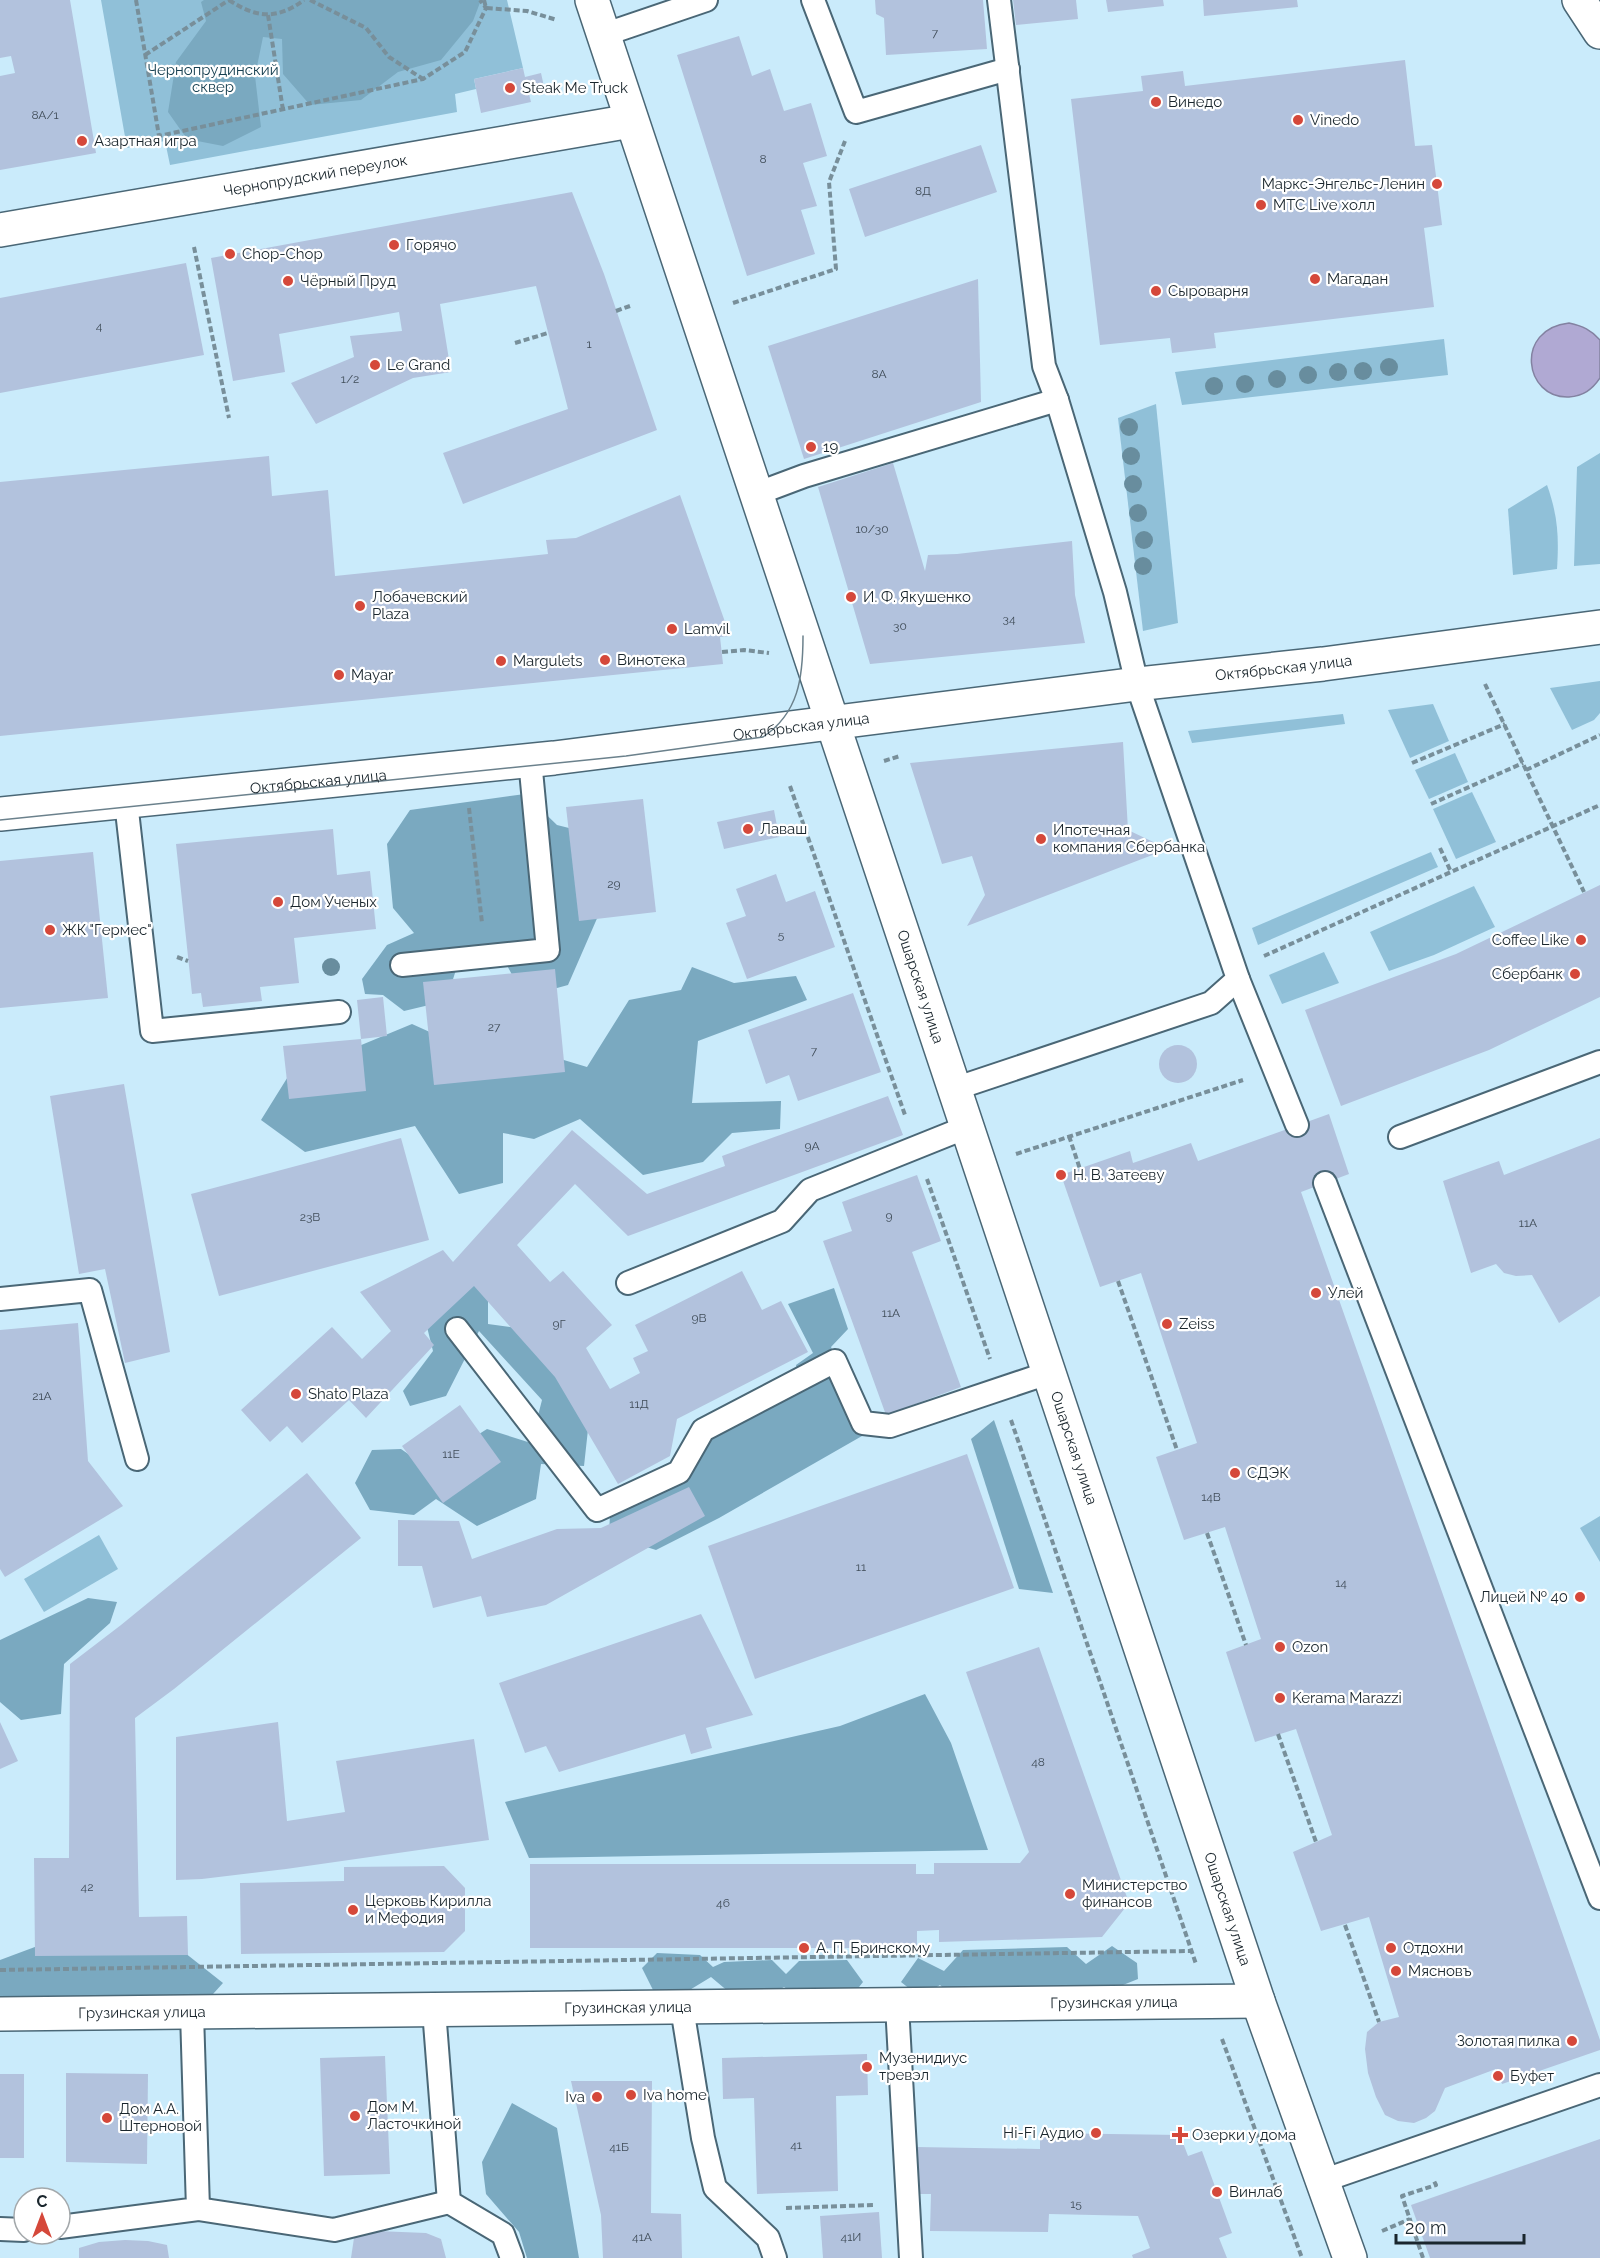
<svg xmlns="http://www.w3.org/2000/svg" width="1600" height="2258" font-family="Raleway,sans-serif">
<rect width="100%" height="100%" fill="#caebfb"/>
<!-- green -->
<g fill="#90c0d8">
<path d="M101,0H507L523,68L474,79L476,89L455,94L457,112L170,165L165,141L127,148Z"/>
<path d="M1444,339L1448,375L1182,405L1175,372Z"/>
<path d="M1156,404L1178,623L1143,631L1118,418Z"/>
<path d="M1600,453V564L1574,566L1577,467Z"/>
<path d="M1547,485C1558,516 1559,537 1557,569L1513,575L1508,509Z"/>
<path d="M1600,681V713L1594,720L1572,730L1550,688Z"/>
<path d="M1433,704L1449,741L1410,758L1388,710Z"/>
<path d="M1343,714L1345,724L1192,743L1188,731Z"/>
<path d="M1455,753L1468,782L1429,799L1415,770Z"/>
<path d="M1472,792L1496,842L1456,859L1433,809Z"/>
<path d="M1431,852L1438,867L1258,945L1252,928Z"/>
<path d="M1474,886L1495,927L1434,955L1389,971L1370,932Z"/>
<path d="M1324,952L1339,983L1282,1004L1269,975Z"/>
<path d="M1600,1516V1562L1580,1528Z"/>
<path d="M99,1535L118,1569L44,1612L24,1579Z"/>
</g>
<!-- forest -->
<g fill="#7aa9c0">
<path d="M204,0H481L473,21L441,60L398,72L361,100L310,105L283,74L282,39L263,37L255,76L261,127L223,146L187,139L168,112L176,62L206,21L201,2Z"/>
<path d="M525,794L557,825L585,832L602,907L568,985L524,997L496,945L463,948L446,1001L404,1011L383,995L365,994L362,979L387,945L414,933L393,908L387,844L410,810Z"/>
<path d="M692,967L734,983L796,976L807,1000L698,1041L692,1103L781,1101L780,1129L732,1133L703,1162L643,1175L580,1119L534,1139L503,1133V1183L459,1194L415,1126L305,1152L261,1120L289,1075L412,1024L503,1065L524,1048L587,1067L629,1000L681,990Z"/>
<path d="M445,1271L488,1288V1324L538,1331L592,1393L584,1466L541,1464L536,1499L477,1526L436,1499L414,1515L370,1510L355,1483L372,1450L401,1449L427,1467L487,1429L531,1443L542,1400L479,1331L446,1396L410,1406L403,1391L433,1351L421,1303Z"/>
<path d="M834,1288L848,1329L831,1347L869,1432L719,1518L656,1550L609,1535L611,1494L698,1459L712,1435L800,1387L796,1365L813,1353L788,1304Z"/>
<path d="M994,1420L1053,1593L1019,1589L971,1439Z"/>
<path d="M88,1598L117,1602L110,1623L64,1664L61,1714L21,1720L0,1702V1640Z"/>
<path d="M925,1694L951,1743L988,1850L529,1858L505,1802L840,1726Z"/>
<path d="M67,1935L175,1945L223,1983L203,2005L0,2009V1960Z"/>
<path d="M1112,1946L1137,1963L1138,1979L1103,1993L957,2001L940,1985L920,1997L901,1982L918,1958L944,1971L963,1950L1067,1947L1086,1964Z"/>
<path d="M657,1953L700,1955L713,1967L724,1962L772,1960L786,1974L799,1961L847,1960L863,1982L852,1996L804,2000L784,1987L770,1995L736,1998L711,1977L688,1991L653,1990L642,1968Z"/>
<path d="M512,2103L557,2128L579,2258H527L519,2232L486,2194L482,2162Z"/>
</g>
<!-- water -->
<path fill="#b0a9d3" stroke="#8382a1" stroke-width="1.5" d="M1569,323C1583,326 1591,330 1600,340V378C1592,390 1583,396 1569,397C1524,399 1514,329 1569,323Z"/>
<!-- building -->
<g fill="#b2c2dd">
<path d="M0,0H70L96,153L0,170V76L15,73L11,56L0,58Z"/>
<path d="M875,0H983L987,49L886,55L884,18L876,14Z"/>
<path d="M1013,0H1076L1078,19L1016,25Z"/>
<path d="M1106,0H1163L1164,6L1108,12Z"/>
<path d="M1203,0H1297L1298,7L1204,16Z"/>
<path d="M739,36L752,76L770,69L784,111L811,103L827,156L803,163L817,206L801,210L815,254L747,276L677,55Z"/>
<path d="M1405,60L1415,146L1432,145L1437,184L1442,225L1424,228L1434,307L1214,333L1216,348L1172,353L1170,338L1100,345L1071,99L1143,91L1141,76L1183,71L1185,86Z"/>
<path d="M523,68L525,77L541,73L545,91L529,94L531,102L481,113L474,79Z"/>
<path d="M981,145L997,192L865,237L849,189Z"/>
<path d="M572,192L604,274L657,430L463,504L443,453L568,409L536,286L440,304L451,372L413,378L316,424L291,383L354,357L350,336L402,331L399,312L279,334L285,372L233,381L211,258Z"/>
<path d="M186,263L204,355L0,393V298Z"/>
<path d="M978,279L981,402L804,459L768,346Z"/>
<path d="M269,456L272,496L328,490L335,576L548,554L546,540L576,538L680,495L730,636L720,637L723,664L0,736V482Z"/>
<path d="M893,463L925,571L928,555L957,554L1072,541L1075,595L1085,643L870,664L818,487Z"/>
<path d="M1123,742L1128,830L1168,849L967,926L985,895L972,856L942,864L910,763Z"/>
<path d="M643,799L656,912L579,921L566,807Z"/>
<path d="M774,810L779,837L724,849L717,822Z"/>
<path d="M333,829L337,875L370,871L376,929L294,938L299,983L260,987L262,1001L203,1007L201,993L192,994L176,844Z"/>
<path d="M93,852L108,998L0,1008V861Z"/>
<path d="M776,874L786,902L815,891L835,947L747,979L726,923L746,916L736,889Z"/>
<path d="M1600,885V997L1489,1050L1341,1106L1305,1010L1456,954Z"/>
<path d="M555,969L565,1072L434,1085L423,982Z"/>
<path d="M853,993L881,1072L798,1101L789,1075L766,1084L748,1030Z"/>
<path d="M383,997L387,1036L361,1039L357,1000Z"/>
<path d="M361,1039L366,1091L289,1099L283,1046Z"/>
<circle cx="1178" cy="1064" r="19"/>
<path d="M124,1084L170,1352L125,1363L105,1269L79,1274L50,1096Z"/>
<path d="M888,1096L903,1135L628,1236L575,1184L517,1245L550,1282L563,1271L612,1325L586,1348L610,1389L640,1373L633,1358L648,1351L635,1325L742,1271L762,1310L781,1301L808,1352L677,1419L670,1456L618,1484L555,1377L474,1286L424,1333L434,1345L366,1418L349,1400L302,1443L287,1426L270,1442L241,1410L332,1327L362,1359L391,1331L360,1292L443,1250L453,1262L572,1130L647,1194L725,1166L722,1156Z"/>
<path d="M1329,1114L1349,1174L1301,1192L1600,2040V2050L1502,2084L1496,2069L1445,2088L1435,2111L1426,2118L1414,2123L1398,2121L1385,2115L1376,2097L1368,2073L1365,2049L1367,2032L1379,2022L1399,2017L1369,1917L1321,1931L1293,1852L1332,1835L1296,1729L1255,1742L1226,1652L1261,1639L1225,1527L1184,1540L1156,1457L1197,1443L1141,1273L1100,1287L1061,1175L1130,1151L1133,1163L1191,1143L1198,1161Z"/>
<path d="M401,1138L429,1240L219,1296L191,1194Z"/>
<path d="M1600,1138V1296L1559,1323L1532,1275L1516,1276L1504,1273L1496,1264L1471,1273L1443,1181L1499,1161L1504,1175Z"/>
<path d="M917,1175L941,1241L912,1252L961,1387L886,1415L823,1241L852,1231L842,1202Z"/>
<path d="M78,1323L88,1461L123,1506L5,1577L0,1569V1330Z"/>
<path d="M460,1405L501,1462L443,1503L402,1446Z"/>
<path d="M967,1454L1014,1588L755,1679L708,1546Z"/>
<path d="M307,1473L361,1538L174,1689L135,1718L139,1917L187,1916L188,1955L35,1956L34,1858H69L70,1664L121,1625Z"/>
<path d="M689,1487L705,1516L546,1605L487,1617L481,1596L433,1608L422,1566H398V1520L459,1521L472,1559L557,1529L601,1528Z"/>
<path d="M701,1614L753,1715L706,1728L712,1748L691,1754L685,1734L559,1772L546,1746L525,1753L499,1683Z"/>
<path d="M1039,1647L1129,1903L1102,1937L939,1942V1930L917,1931V1948H530V1864H916V1874H934V1863H1020L1029,1852L966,1672Z"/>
<path d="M0,1722L18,1761L0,1769Z"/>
<path d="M278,1722L287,1821L345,1812L336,1761L474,1739L489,1840L286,1869L202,1879L176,1880V1737Z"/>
<path d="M444,1866L465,1888V1931L444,1952L241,1954L240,1883L344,1881V1867Z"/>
<path d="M867,2054L868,2095L836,2096L838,2191L757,2194L754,2098L723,2099L722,2058Z"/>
<path d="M385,2056L390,2174L324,2176L320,2058Z"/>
<path d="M66,2073L148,2074L147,2164L66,2162Z"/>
<rect x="0" y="2074" width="24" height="84"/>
<path d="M571,2081H652L651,2213L681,2214L682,2258H603L601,2215Z"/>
<path d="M1040,2133L1180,2135L1188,2156L1202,2151L1232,2233L1219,2238L1227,2258H1133L1132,2255L1150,2248L1138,2216L1049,2214L1048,2232L930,2231L931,2194H916V2147L1040,2149Z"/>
<path d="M1600,2139V2258H1430L1411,2205Z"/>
<path d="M879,2212L882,2258H823L820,2216Z"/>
<path d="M377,2231L426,2233L441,2239L446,2258H351L354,2238Z"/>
<path d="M125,2240L148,2241L167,2245L169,2258H79V2248L99,2242Z"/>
</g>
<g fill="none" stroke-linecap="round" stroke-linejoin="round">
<!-- lane casing -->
<g stroke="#4a6776" stroke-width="26">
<g id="lane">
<path d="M813,0L856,112L1008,69"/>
<path d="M603,35L706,0"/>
<path d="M756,494L804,476L1057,400"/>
<path d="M126,802L152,1031L339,1012"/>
<path d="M402,965L548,950L530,760"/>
<path d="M1238,979L1297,1125"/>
<path d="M954,1089L1211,1003L1238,979L1137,684L1115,592L1057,400L1044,366L999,0"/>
<path d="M1400,1137L1600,1062"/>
<path d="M1325,1183L1600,1898"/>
<path d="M628,1283L782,1221L810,1190L967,1127"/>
<path d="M0,1299L90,1290L137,1459"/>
<path d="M457,1329L597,1510L679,1472L703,1430L835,1361L863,1423L890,1426L1048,1373"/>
<path d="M897,2005L911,2258"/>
<path d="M682,2008L703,2138L715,2188L768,2238L775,2258"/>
<path d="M434,2010L449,2202L503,2234L512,2258"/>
<path d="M1322,2181L1600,2085"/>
<path d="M198,2209L334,2230L449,2202"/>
<path d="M60,2227L198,2209L192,2013"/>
<path d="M0,2229L24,2230"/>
</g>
</g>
<!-- street casing -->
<g stroke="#4a6776" stroke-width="36">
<g id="street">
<path id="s1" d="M0,230L631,121"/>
<path id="s2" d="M0,2014L1258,2001"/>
</g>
</g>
<!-- secondary casing -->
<g stroke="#4a6776" stroke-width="36">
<g id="secondary">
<path id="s3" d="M592,0L1258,2001L1350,2258"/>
<path d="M1579,0L1600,32"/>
<path id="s4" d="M0,814L554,758L1137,684L1323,664L1600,627"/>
</g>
</g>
<!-- path -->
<g stroke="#788f9a" stroke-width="4" stroke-dasharray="6 3" stroke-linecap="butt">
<path d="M136,0L159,136L423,79L465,52L486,8L480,0"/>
<path d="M229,0C256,18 277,20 304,0"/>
<path d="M310,0L366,28L389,57L423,79"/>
<path d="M484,0L486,8L527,11L557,20"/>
<path d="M268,15L283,110"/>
<path d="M145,55L229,0"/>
<path d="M194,247L229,418"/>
<path d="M733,303L836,269L829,182L845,141"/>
<path d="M616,311L630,306"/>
<path d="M515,343L548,333"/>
<path d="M722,652L744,650L769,653"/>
<path d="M1485,684L1584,892"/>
<path d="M884,761L900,756"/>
<path d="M1412,763L1505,724"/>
<path d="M1526,770L1600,735"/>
<path d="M790,786L905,1115"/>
<path d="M1431,804L1523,763"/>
<path d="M469,808L482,923"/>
<path d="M1440,848L1451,872"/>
<path d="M1264,956L1600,805"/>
<path d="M177,957L188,961"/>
<path d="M1069,1136L1080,1169"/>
<path d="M1016,1154L1243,1080"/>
<path d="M927,1179L990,1359"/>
<path d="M1118,1281L1177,1450"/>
<path d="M1011,1420L1196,1964"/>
<path d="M1207,1533L1246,1645"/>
<path d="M1278,1734L1316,1842"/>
<path d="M1345,1925L1379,2022"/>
<path d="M0,1970L1191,1951"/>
<path d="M1222,2039L1302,2258"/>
<path d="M786,2208L874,2205"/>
<path d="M1382,2231L1410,2219"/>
<path d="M1423,2258L1402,2196L1436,2185L1433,2179"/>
</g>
<!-- lane -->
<use href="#lane" stroke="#fff" stroke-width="22"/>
<!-- street -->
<use href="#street" stroke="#fff" stroke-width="33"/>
<!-- secondary -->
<use href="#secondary" stroke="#fff" stroke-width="33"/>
<!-- tram -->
<path stroke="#6b818c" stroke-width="1.5" d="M0,820L626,756L763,737C799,713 803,677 803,636"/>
</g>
<!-- trees -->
<g fill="#688d9e">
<circle cx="1389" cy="367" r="9"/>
<circle cx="1363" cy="371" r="9"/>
<circle cx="1338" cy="372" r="9"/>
<circle cx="1308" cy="375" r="9"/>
<circle cx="1277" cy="379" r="9"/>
<circle cx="1245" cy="384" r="9"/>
<circle cx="1214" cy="386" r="9"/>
<circle cx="1129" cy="427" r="9"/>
<circle cx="1131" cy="456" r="9"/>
<circle cx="1133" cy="484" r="9"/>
<circle cx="1138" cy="513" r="9"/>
<circle cx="1144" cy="540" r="9"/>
<circle cx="1143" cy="566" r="9"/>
<circle cx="331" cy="967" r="9"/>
</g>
<!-- markers -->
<g fill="#d5483a" stroke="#fff" stroke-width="2">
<circle cx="510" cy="88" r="6"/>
<circle cx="1156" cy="102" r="6"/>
<circle cx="1298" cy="120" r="6"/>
<circle cx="82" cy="141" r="6"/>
<circle cx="1437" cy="184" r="6"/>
<circle cx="1261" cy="205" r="6"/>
<circle cx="394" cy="245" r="6"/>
<circle cx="230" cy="254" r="6"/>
<circle cx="1315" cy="279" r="6"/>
<circle cx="288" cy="281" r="6"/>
<circle cx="1156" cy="291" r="6"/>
<circle cx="375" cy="365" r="6"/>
<circle cx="811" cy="447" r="6"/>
<circle cx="851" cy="597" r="6"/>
<circle cx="360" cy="606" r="6"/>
<circle cx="672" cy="629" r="6"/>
<circle cx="605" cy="660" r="6"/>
<circle cx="501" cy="661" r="6"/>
<circle cx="339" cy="675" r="6"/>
<circle cx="748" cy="829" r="6"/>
<circle cx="1041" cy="839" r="6"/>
<circle cx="278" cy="902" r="6"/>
<circle cx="50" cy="930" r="6"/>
<circle cx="1581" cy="940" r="6"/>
<circle cx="1575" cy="974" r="6"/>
<circle cx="1061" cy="1175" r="6"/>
<circle cx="1316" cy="1293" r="6"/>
<circle cx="1167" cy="1324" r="6"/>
<circle cx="296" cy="1394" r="6"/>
<circle cx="1235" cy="1473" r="6"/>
<circle cx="1580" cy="1597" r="6"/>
<circle cx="1280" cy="1647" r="6"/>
<circle cx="1280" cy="1698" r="6"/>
<circle cx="1070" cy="1894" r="6"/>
<circle cx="353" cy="1910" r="6"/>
<circle cx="804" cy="1948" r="6"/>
<circle cx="1391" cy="1948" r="6"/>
<circle cx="1396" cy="1971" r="6"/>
<circle cx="1572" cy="2041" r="6"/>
<circle cx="867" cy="2067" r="6"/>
<circle cx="1498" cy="2076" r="6"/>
<circle cx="631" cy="2095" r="6"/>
<circle cx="597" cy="2097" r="6"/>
<circle cx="355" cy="2116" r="6"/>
<circle cx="107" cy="2118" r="6"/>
<circle cx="1096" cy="2133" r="6"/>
<path d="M1177 2126h6v6h6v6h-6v6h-6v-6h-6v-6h6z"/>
<circle cx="1217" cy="2192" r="6"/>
</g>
<g text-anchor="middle" stroke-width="4.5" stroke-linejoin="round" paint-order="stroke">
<!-- number labels -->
<g font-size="12" fill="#404d59">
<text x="935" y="37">7</text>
<text x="45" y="119">8А/1</text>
<text x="763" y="163">8</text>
<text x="923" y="195">8Д</text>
<text x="99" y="330">4</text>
<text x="589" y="348">1</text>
<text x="879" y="378">8А</text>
<text x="350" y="383">1/2</text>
<text x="872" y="533">10/30</text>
<text x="1009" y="623">34</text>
<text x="900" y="630">30</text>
<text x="614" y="888">29</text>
<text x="781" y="939">5</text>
<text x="494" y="1031">27</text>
<text x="814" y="1055">7</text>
<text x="812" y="1150">9А</text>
<text x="889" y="1220">9</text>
<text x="310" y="1221">23В</text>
<text x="1528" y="1227">11А</text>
<text x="891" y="1317">11А</text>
<text x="699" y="1322">9В</text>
<text x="559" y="1328">9Г</text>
<text x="42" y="1400">21А</text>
<text x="639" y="1408">11Д</text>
<text x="451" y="1458">11Е</text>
<text x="1211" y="1501">14В</text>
<text x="861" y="1571">11</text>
<text x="1341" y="1587">14</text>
<text x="1038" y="1766">48</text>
<text x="87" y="1891">42</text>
<text x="723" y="1907">46</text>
<text x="796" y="2149">41</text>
<text x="619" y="2151">41Б</text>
<text x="1076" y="2208">15</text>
<text x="642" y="2241">41А</text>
<text x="851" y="2241">41И</text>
</g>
<!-- park labels -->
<g font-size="15" fill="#174051" stroke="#fff">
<text x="213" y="75">Чернопрудинский<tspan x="213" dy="17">сквер</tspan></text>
</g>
<!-- poi labels -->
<g font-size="15" fill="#1a262d" stroke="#fff" text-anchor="start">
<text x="522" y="93">Steak Me Truck</text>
<text x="1168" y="107">Винедо</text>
<text x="1310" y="125">Vinedo</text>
<text x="94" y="146">Азартная игра</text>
<text x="1425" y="189" text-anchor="end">Маркс-Энгельс-Ленин</text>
<text x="1273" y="210">МТС Live холл</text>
<text x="406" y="250">Горячо</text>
<text x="242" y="259">Chop-Chop</text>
<text x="1327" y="284">Магадан</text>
<text x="300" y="286">Чёрный Пруд</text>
<text x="1168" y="296">Сыроварня</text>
<text x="387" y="370">Le Grand</text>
<text x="823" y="452">19</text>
<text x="372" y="602">Лобачевский<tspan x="372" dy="17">Plaza</tspan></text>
<text x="863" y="602">И. Ф. Якушенко</text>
<text x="684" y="634">Lamvil</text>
<text x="617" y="665">Винотека</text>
<text x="513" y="666">Margulets</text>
<text x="351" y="680">Mayar</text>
<text x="760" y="834">Лаваш</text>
<text x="1053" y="835">Ипотечная<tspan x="1053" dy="17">компания Сбербанка</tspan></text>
<text x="290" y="907">Дом Ученых</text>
<text x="62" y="935">ЖК "Гермес"</text>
<text x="1569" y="945" text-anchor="end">Coffee Like</text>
<text x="1563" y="979" text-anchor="end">Сбербанк</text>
<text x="1073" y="1180">Н. В. Затееву</text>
<text x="1328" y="1298">Улей</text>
<text x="1179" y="1329">Zeiss</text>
<text x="308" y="1399">Shato Plaza</text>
<text x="1247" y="1478">СДЭК</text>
<text x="1568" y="1602" text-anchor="end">Лицей № 40</text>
<text x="1292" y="1652">Ozon</text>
<text x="1292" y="1703">Kerama Marazzi</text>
<text x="1082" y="1890">Министерство<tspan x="1082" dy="17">финансов</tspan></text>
<text x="365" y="1906">Церковь Кирилла<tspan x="365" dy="17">и Мефодия</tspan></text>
<text x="816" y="1953">А. П. Бринскому</text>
<text x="1403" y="1953">Отдохни</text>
<text x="1408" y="1976">Мясновъ</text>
<text x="1560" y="2046" text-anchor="end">Золотая пилка</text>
<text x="879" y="2063">Музенидиус<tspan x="879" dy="17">тревэл</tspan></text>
<text x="1510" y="2081">Буфет</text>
<text x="643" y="2100">Iva home</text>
<text x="585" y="2102" text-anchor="end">Iva</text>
<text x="367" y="2112">Дом М.<tspan x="367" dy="17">Ласточкиной</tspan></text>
<text x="119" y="2114">Дом А.А.<tspan x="119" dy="17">Штерновой</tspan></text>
<text x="1084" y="2138" text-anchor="end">Hi-Fi Аудио</text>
<text x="1192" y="2140">Озерки у дома</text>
<text x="1229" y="2197">Винлаб</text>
</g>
<!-- street labels -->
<g font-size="15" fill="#1a262d" stroke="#fff">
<text dy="5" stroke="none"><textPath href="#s1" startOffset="320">Чернопрудский переулок</textPath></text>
<text dy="5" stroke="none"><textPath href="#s4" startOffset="1292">Октябрьская улица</textPath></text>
<text dy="5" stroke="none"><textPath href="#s4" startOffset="806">Октябрьская улица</textPath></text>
<text dy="5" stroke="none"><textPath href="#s4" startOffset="320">Октябрьская улица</textPath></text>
<text dy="5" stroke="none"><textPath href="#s3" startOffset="1040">Ошарская улица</textPath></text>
<text dy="5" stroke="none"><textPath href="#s3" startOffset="1526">Ошарская улица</textPath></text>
<text dy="5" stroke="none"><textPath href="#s3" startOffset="2012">Ошарская улица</textPath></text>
<text dy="5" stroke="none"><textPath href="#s2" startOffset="1114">Грузинская улица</textPath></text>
<text dy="5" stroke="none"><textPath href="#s2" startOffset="628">Грузинская улица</textPath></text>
<text dy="5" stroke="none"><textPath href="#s2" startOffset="142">Грузинская улица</textPath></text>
</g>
</g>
<!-- north arrow -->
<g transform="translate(42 2216)"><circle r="28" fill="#ffffff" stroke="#a3a8ab" stroke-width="1.5"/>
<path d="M0-4.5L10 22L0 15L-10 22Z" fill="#d5483a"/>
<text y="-9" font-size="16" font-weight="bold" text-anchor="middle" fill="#1a262d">С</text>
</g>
<!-- scale -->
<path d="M1396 2234v9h128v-9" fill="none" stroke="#1a262d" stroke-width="3"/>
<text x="1405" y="2234" font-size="18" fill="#1a262d" stroke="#ffffff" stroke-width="4.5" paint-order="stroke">20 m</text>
</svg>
